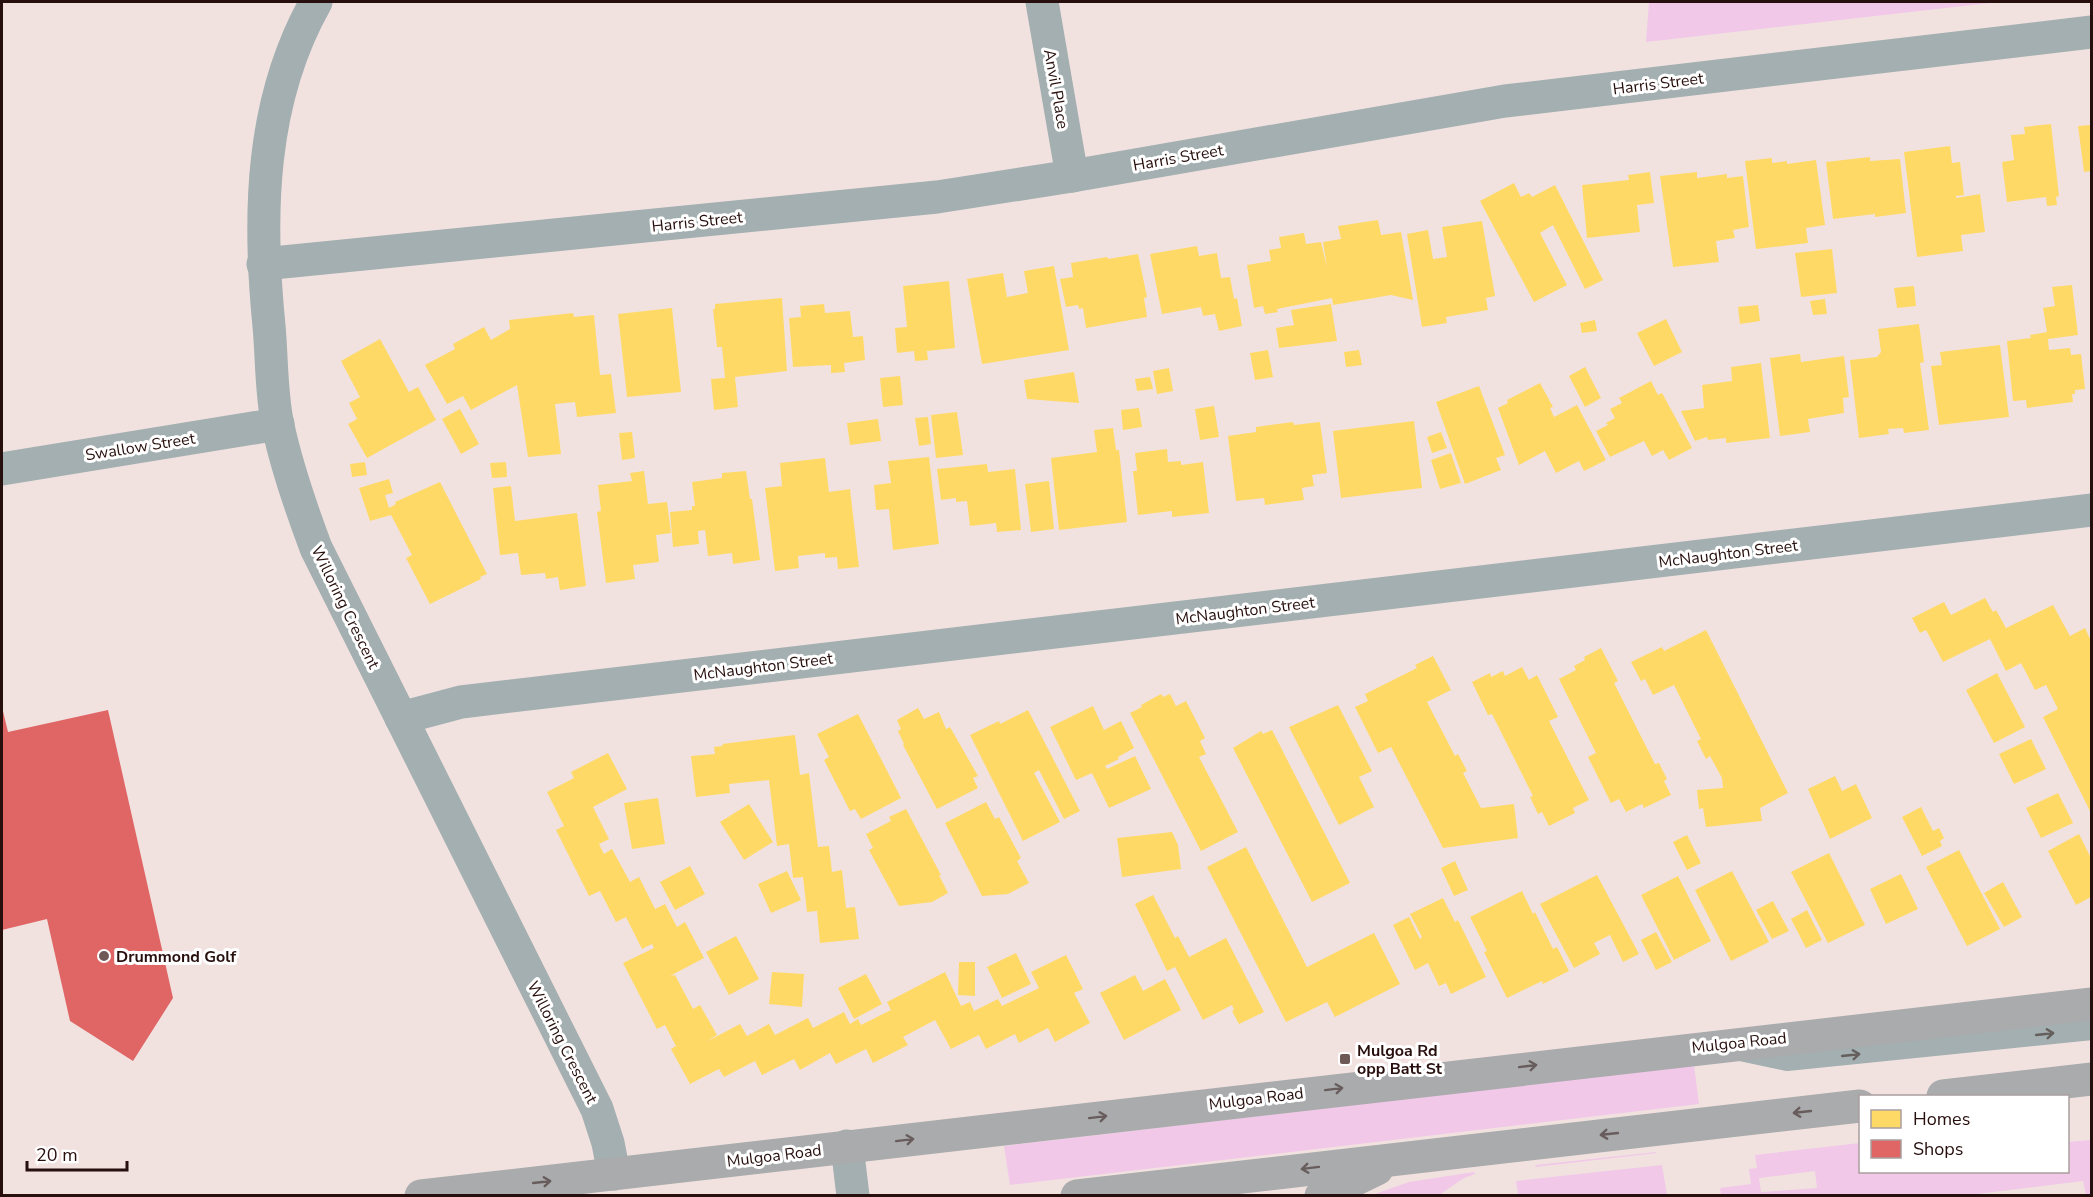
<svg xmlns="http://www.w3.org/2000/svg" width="2093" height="1197" font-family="'Nunito Sans',sans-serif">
<rect width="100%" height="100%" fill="#f1e2e0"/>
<!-- green -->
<g fill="#f1c8e8" fill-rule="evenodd">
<path d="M1649,2H1999L1646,42Z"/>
<path d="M1694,1065L1699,1104L1010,1185L1004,1146Z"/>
<path d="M2090,1140L2092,1142L2091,1195H2086L2083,1181L1961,1196L1721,1195L1720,1188L1751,1184L1749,1169L1757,1168L1755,1155L1860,1143V1172H2068V1142ZM1815,1171L1817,1188L1761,1192L1759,1178Z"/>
<path d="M1656,1152L1657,1153L1535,1167L1536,1165Z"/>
<path d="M1662,1165L1667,1195H1518L1516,1181Z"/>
<path d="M1474,1172L1475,1174L1464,1178L1439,1195H1372L1409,1182Z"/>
</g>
<!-- homes -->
<g fill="#ffd966">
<path d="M2051,124L2059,196L2056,197L2057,205L2047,206L2046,197L2007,202L2002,162L2014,160L2011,135L2025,134L2024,127Z"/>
<path d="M2091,125V171L2084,172L2078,126Z"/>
<path d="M1950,146L1952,163L1960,162L1964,195L1956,196V198L1980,194L1985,232L1961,235L1963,251L1917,257L1904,152Z"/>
<path d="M1870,157V161L1900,159L1906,213L1875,217V214L1833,219L1826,162Z"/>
<path d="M1772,158V163L1787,161V164L1816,160L1825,225L1806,228L1808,243L1756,249L1745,161Z"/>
<path d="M1650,172L1654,203L1637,205L1640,232L1587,238L1582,185L1629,180L1628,175Z"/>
<path d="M1697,172V178L1727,174V178L1743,176L1749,227L1733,230L1735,238L1716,241L1719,262L1673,267L1660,176Z"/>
<path d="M1514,183L1521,197L1529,193L1532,197L1555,185L1603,280L1585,289L1553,225L1540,233L1567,285L1534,302L1480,201Z"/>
<path d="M1378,220L1381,235L1401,232L1413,300L1391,295L1333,305L1332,298L1277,309L1278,312L1265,314L1263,306L1254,308L1247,265L1271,261L1269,250L1281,248L1279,237L1304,233L1306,244L1321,242L1327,268L1323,242L1341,239L1338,226Z"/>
<path d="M1482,221L1495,296L1486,298L1488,310L1446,317L1447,323L1422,327L1407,234L1428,230L1433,259L1447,257L1442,227Z"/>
<path d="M1197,246L1199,256L1217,253L1221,278L1230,277L1234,299L1237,298L1242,326L1219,331L1215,314L1203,316L1201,307L1162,314L1150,254Z"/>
<path d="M1832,249L1837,293L1801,297L1795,253Z"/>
<path d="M1138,254L1147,297L1144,298L1147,317L1086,328L1083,308L1079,309L1078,305L1066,307L1060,279L1073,277L1071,263L1107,257L1108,259Z"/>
<path d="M1054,266L1069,350L982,364L967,279L1003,273L1007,297L1028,293L1024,271Z"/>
<path d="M949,281L955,348L927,351L928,360L915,361L914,351L897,353L895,328L907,327L903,286Z"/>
<path d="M2072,285L2078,335L2048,339L2049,350L2070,348L2071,355L2081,354L2085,389L2075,390V394H2072L2073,402L2027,408L2026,400L2013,401L2007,341L2031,338L2030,335L2047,332L2043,308L2055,306L2052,287Z"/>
<path d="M1914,286L1916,306L1897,308L1894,288Z"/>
<path d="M782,298L787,371L735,377L738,407L714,410L711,379L725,378L722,347H717L713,309H715V304Z"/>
<path d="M1825,299L1827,314L1813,315L1810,301Z"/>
<path d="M824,304L825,313L850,311L853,337L863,336L865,360L844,363L845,372L831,373V365L793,367L789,318L801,317L800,306Z"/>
<path d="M1331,304L1337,341L1279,348L1276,328L1294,325L1291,310Z"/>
<path d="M1758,305L1760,321L1740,324L1738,307Z"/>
<path d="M672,308L681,392L627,397L618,314Z"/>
<path d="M573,313L574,317L594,315L600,375L611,374L616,413L577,417L575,402L555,404L561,454L528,457L517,385L471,410L463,396L447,404L425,365L455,349L453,344L484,327L491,340L510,329L509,320Z"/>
<path d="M1666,319L1682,352L1654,366L1637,333Z"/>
<path d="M1595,320L1597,331L1582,333L1580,323Z"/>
<path d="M1919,324L1924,362L1920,363L1929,430L1904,433L1903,428L1888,429L1889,434L1859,438L1850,360L1877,357L1881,352L1878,329Z"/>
<path d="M380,339L409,392L418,387L436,420L367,458L348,424L357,419L349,403L360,397L341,361Z"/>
<path d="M2000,345L2009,417L1939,425L1931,366L1942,365L1940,352Z"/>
<path d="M1268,350L1273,377L1255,380L1250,353Z"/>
<path d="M1359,350L1362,365L1346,367L1344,352Z"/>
<path d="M1800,354L1801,362L1844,356L1849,397L1843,398L1844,413L1808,419L1810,432L1780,436L1770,358Z"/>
<path d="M1761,363L1770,438L1726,443V438L1708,440L1707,437L1695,441L1681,411L1704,408L1702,385L1732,381L1731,367Z"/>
<path d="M1585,367L1601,398L1585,407L1569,376Z"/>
<path d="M1169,368L1173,391L1157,394L1153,371Z"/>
<path d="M1074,372L1079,403L1027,399L1024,380Z"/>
<path d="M900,376L903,405L883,407L880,378Z"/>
<path d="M1150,377L1153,389L1137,391L1135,379Z"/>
<path d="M1651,381L1658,395L1662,393L1692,448L1669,460L1663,450L1652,456L1644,441L1610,457L1596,431L1608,425L1606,423L1615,418L1610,409L1622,403L1619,398Z"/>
<path d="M1540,383L1553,407L1550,408L1554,417L1577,405L1606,460L1584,471L1579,461L1556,473L1545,451L1519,465L1498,408L1508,403L1507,400Z"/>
<path d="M1479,386L1505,455L1496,458L1501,470L1465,484L1436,402Z"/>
<path d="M1214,406L1219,437L1200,440L1195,409Z"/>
<path d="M1139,408L1142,427L1123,430L1121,410Z"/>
<path d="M460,409L479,444L461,454L442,419Z"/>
<path d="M957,412L963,455L936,458L931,415Z"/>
<path d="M928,417L931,444L919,446L915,418Z"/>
<path d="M878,419L881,441L850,445L847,423Z"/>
<path d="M1414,421L1422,488L1341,498L1333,431Z"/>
<path d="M1293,422L1294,425L1320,422L1327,473L1312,475L1314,486L1302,488L1304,500L1265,505L1264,498L1236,501L1228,436L1256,432V427Z"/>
<path d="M1113,428L1116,450H1119L1127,522L1059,530L1051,458L1097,452L1094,430Z"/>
<path d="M632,432L635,458L622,460L619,433Z"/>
<path d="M1441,432L1447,448L1432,453L1427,437Z"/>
<path d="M1167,449L1168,462L1181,461V465L1203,462L1209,513L1172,517V511L1138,515L1133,471H1137L1135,453Z"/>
<path d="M1451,453L1461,483L1440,489L1431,460Z"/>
<path d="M929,457L939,544L893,550L889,509L876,510L874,485L891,483L888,461Z"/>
<path d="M825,458L829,492L850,489L859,567L838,569L837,557L825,558V553L798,556L799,568L775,571L765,488L782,486L780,463Z"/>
<path d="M365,462L367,475L352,477L350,464Z"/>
<path d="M506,462L507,477L492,478L490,463Z"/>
<path d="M987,464L988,472L1015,469L1021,530L997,532L996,523L970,526L967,501L956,502V498L941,500L937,469Z"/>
<path d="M644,471L648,504L667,502L671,533L656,535L659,562L633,565L635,579L606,583L597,512L601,511L598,485L632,481L630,473Z"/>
<path d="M746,471L750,499H752L760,560L733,564L732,553L708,556L705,530L698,531L699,544L673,547L670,512L692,510V506H695L692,482L722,478V473Z"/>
<path d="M389,479L393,493L385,495L389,508L396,504L395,502L440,482L487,574L480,577L481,579L430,604L406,558L412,555L391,515L370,521L359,488Z"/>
<path d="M1049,481L1054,529L1031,532L1025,484Z"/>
<path d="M511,486L515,521L577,513L586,586L560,590L558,577L546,579L545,573L521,575L518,553L500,555L493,488Z"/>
<path d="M1985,598L1993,612L1996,610L2006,628L2053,605L2070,636L2085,628L2091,641V813L2043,717L2058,709L2046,685L2035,690L2021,663L2006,671L1990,639L1943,662L1926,630L1920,633L1912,618L1944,602L1951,615Z"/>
<path d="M1706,630L1788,793L1760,808L1762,821L1706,827L1703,808L1699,809L1697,790L1723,788L1722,778L1710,756L1706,759L1697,741L1701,739L1674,685L1653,695L1645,679L1641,681L1631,662L1662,647L1664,651Z"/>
<path d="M1601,648L1618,681L1614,683L1655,764L1659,763L1667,779L1664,781L1671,795L1644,808L1642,804L1626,812L1619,799L1611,803L1588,757L1596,753L1559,679L1576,670L1574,666L1585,660L1584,657Z"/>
<path d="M1433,656L1451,690L1427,702L1455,756L1458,754L1467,771L1463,773L1481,808L1514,804L1518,838L1443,848L1391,747L1378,753L1355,707L1368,701L1365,694L1417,668L1415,665Z"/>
<path d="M1522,667L1529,680L1537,675L1558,717L1549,721L1589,800L1573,808L1575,813L1549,826L1542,812L1538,814L1530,797L1533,796L1492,714L1488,715L1472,682L1490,673L1491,677L1503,671L1505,676Z"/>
<path d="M1997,673L2025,727L1994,743L1966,690Z"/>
<path d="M1161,694L1163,697L1170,694L1176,706L1186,701L1205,738L1200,741L1206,754L1199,757L1238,832L1201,851L1130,713L1142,707L1141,705Z"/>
<path d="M1338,705L1372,771L1359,777L1374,807L1339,825L1289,727Z"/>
<path d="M1093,706L1104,730L1121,721L1134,748L1118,757L1119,759L1105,766L1107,769L1135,756L1151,789L1109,808L1092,773L1076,780L1050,727Z"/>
<path d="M918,708L924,719L939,712L946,729L950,727L978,776L973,778L978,788L937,809L903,745L904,744L898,731L901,729L897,720Z"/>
<path d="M1028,710L1080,811L1064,819L1039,770L1034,773L1060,822L1023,841L970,735L999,721L1000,724Z"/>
<path d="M858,714L901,798L861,819L855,809L850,811L824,760L829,757L817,734Z"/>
<path d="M1272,730L1350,883L1312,902L1233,748L1261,731L1263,734Z"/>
<path d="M795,735L800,775L809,773L818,847L829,846L832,872L842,870L846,908L855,907L859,939L820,943L817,911L807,912L803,877L793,878L789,844L777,846L769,780L729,784L730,793L696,797L691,756L715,754L714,747L723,746L722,744Z"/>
<path d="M2031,739L2046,769L2014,784L1999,754Z"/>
<path d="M608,753L627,789L593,807L609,839L599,844L604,854L612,849L630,882L639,877L655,909L665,904L677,927L685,922L704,958L670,976L675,975L693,1009L700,1005L717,1035L706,1042L740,1024L747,1036L769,1024L775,1035L808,1018L813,1028L844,1012L850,1024L858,1019L861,1025L891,1010L887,1002L945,972L961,1006L970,1002L974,1011L998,999L1002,1006L1039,988L1031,972L1066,955L1083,989L1074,993L1090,1023L1055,1042L1048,1028L1019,1043L1015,1034L986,1049L979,1035L951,1049L935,1020L903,1037L908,1045L873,1063L866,1049L836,1064L830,1053L800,1070L794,1059L762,1075L755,1061L724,1077L719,1069L690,1084L671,1049L676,1046L665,1025L657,1029L623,963L654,948L652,944L642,949L626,917L616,922L600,891L589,896L556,830L564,826L547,792L574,778L571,772Z"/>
<path d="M1835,776L1842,791L1856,784L1872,818L1830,839L1808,789Z"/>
<path d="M2058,793L2073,823L2041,838L2026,808Z"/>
<path d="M658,798L665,844L632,849L624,803Z"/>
<path d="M986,802L995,819L999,817L1021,858L1017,861L1029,883L1008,894L982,896L945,823Z"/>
<path d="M749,804L773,842L744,860L720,822Z"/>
<path d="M1921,807L1933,831L1939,828L1944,838L1940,841L1942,846L1922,856L1902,817Z"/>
<path d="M906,809L941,875H939L948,893L932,902L899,906L869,850L873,848L866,834L891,821L889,817Z"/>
<path d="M1172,832L1178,845L1181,869L1122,877L1117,838Z"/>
<path d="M2079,834L2091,858V897L2076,905L2048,851Z"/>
<path d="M1687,835L1701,863L1687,870L1673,842Z"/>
<path d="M1246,847L1307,967L1374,933L1400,984L1335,1017L1327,1002L1286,1022L1207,867Z"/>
<path d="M1959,850L2000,929L1967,946L1926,867Z"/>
<path d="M1829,853L1865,925L1828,943L1791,872Z"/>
<path d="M1455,861L1468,890L1454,896L1441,868Z"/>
<path d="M690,866L705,894L675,910L660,882Z"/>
<path d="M787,871L801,900L771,913L758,884Z"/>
<path d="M1732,871L1769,942L1731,961L1695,890Z"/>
<path d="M1901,874L1918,909L1886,924L1870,889Z"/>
<path d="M1597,875L1639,954L1623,962L1610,935L1594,943L1600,954L1574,968L1540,904Z"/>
<path d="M1678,876L1711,941L1674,960L1641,895Z"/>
<path d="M2003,882L2022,917L2004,927L1984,893Z"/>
<path d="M1522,891L1533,914L1535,912L1553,949L1557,947L1569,971L1543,984L1542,981L1507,998L1484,952L1487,951L1470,917Z"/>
<path d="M1153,895L1175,938L1178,936L1189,957L1226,938L1264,1012L1239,1024L1232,1011L1234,1010L1232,1005L1203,1020L1175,967L1167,971L1135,904Z"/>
<path d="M1443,898L1455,922L1458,920L1486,977L1451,994L1446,983L1439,986L1428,963L1415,970L1393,925L1409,917L1420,939L1422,937L1410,914Z"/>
<path d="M1773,901L1789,931L1772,939L1756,910Z"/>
<path d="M1807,910L1822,940L1806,948L1791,919Z"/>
<path d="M1656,932L1672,962L1656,970L1641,940Z"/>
<path d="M736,936L759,979L729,995L706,952Z"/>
<path d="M1016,953L1031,984L1002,998L987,967Z"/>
<path d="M959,962H975V996L958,995Z"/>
<path d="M772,972L804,974L802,1007L769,1004Z"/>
<path d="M866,974L882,1004L854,1019L838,988Z"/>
<path d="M1135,975L1143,991L1165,979L1181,1010L1124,1040L1100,993Z"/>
</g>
<!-- shops -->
<path fill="#e06666" d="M2,707L8,732L108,710L173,998L133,1061L70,1021L47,919L2,930Z"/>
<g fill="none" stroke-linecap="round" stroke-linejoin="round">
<!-- service -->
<path stroke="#a3afb0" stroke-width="20" d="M1740,1051L1787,1061L2092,1030"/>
<!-- minor -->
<g stroke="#a3afb0" stroke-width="33">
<path d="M316,2C260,101 258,215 269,326C272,358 271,395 278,426C287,468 301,508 316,548L597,1109L608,1143L614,1174"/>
<path d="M1042,2L1072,176"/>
<path d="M263,264L937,197L1072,176L1505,101L2092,32"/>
<path d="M2,469L278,424"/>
<path d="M401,718L461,702L2092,510"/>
</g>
<!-- tertiary -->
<path stroke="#a3afb0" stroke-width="33" d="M847,1146L853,1196"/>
<!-- primary -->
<g stroke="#a9abac" stroke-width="33">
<path d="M1943,1096L2092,1079"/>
<path d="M421,1196C978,1135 1534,1064 2092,1004"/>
<path d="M1077,1196L1860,1106"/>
<path d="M1321,1196L1377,1169"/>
</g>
</g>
<!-- one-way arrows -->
<defs><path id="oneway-shaft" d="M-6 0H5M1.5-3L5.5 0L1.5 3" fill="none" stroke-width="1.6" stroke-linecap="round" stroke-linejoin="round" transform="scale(1.5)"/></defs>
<g stroke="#655f5e">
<use href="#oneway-shaft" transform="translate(2045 1034) rotate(-6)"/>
<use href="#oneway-shaft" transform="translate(1851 1055) rotate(-6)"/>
</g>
<g stroke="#685d5c">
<use href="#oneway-shaft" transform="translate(1528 1066) rotate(-7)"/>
<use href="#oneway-shaft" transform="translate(1334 1089) rotate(-7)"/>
<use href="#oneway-shaft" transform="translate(1802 1112) rotate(174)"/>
<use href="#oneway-shaft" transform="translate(1098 1117) rotate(-7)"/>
<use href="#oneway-shaft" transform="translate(1609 1134) rotate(174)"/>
<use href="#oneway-shaft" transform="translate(905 1140) rotate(-7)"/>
<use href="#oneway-shaft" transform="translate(1310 1168) rotate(173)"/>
<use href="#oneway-shaft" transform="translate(542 1182) rotate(-6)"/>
</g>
<!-- markers -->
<g fill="#6e5957" stroke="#fff" stroke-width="2">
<circle cx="104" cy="956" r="6"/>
<rect x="1339" y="1053" width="12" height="12" rx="3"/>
</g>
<g text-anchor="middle" stroke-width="6" stroke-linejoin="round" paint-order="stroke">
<!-- street labels -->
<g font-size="16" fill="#270f0d" stroke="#fff">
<text transform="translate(1658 83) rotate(-7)" y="6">Harris Street</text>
<text transform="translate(1057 89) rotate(80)" y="6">Anvil Place</text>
<text transform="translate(1178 157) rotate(-10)" y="6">Harris Street</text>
<text transform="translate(697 221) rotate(-6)" y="6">Harris Street</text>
<text transform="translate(140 446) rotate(-9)" y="6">Swallow Street</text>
<text transform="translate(1728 553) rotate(-7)" y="6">McNaughton Street</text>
<text transform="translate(346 607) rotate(64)" y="6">Willoring Crescent</text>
<text transform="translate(1245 610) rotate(-7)" y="6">McNaughton Street</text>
<text transform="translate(763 666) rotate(-7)" y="6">McNaughton Street</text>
<text transform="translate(563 1042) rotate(63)" y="6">Willoring Crescent</text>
<text transform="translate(1739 1042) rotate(-6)" y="6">Mulgoa Road</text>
<text transform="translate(1256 1098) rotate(-7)" y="6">Mulgoa Road</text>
<text transform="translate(774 1155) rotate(-7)" y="6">Mulgoa Road</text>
</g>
<!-- poi labels -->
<g font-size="16" font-weight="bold" fill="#270f0d" stroke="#fff" text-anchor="start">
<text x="116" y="962">Drummond Golf</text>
<text x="1357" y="1056">Mulgoa Rd<tspan x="1357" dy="18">opp Batt St</tspan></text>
</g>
</g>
<!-- border -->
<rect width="2093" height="1197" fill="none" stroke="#270f0d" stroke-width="6"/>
<!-- legend -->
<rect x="1859" y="1095" width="210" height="78" fill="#ffffff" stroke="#a99f9e" stroke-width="1.5"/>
<rect x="1871" y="1110" width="30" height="18" fill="#ffd966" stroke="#a99f9e" stroke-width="1.5"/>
<text x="1913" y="1125" font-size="18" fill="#270f0d">Homes</text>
<rect x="1871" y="1140" width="30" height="18" fill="#e06666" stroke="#a99f9e" stroke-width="1.5"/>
<text x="1913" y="1155" font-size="18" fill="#270f0d">Shops</text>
<!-- scale -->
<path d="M27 1161v9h100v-9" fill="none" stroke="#270f0d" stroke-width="3"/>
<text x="36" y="1161" font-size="18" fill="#270f0d" stroke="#ffffff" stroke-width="4.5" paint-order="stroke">20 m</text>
</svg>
